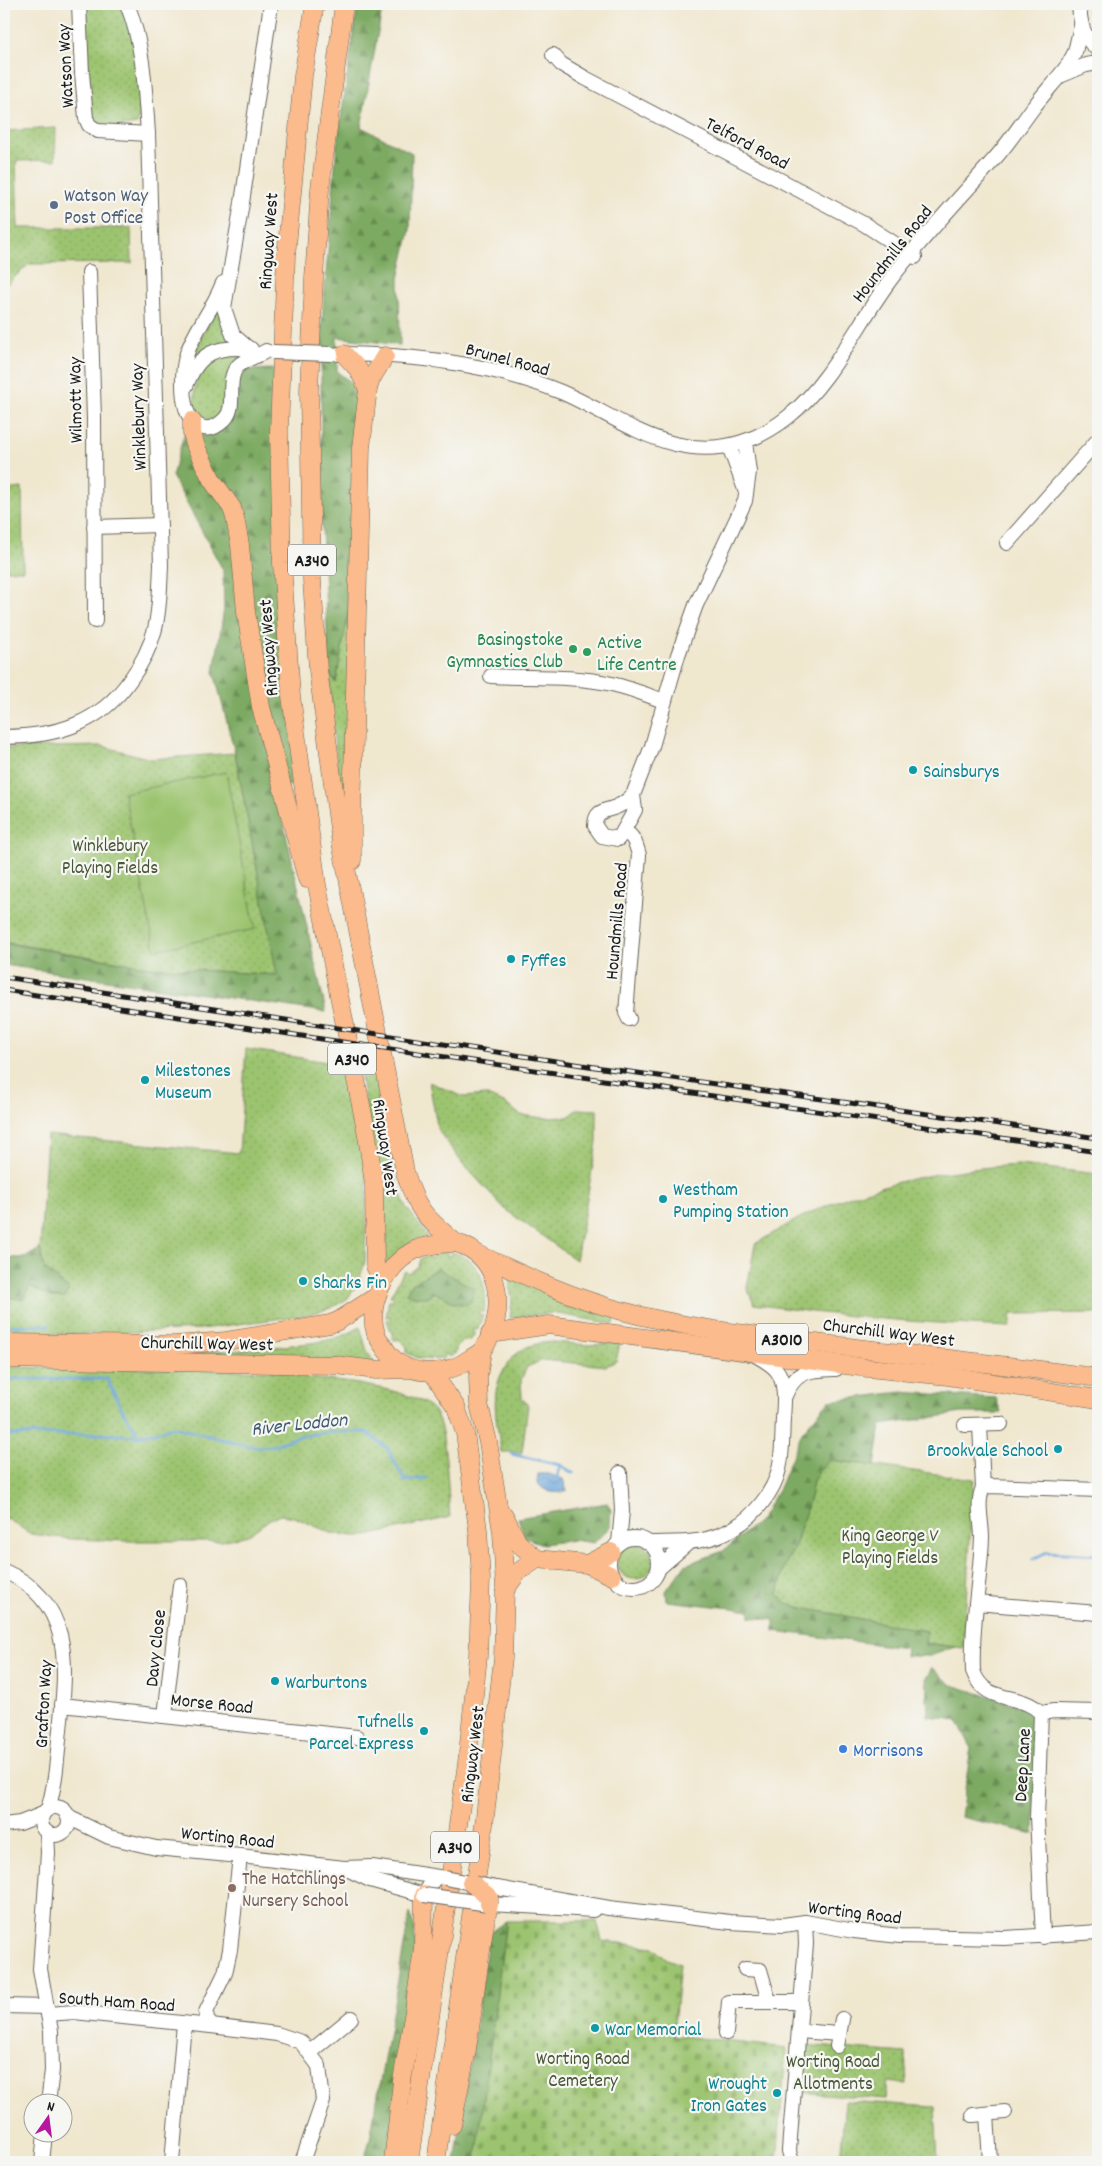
<svg xmlns="http://www.w3.org/2000/svg" width="1102" height="2166" font-family="Dekko,sans-serif">
<defs>
<pattern id="green-dots" width="8" height="8" patternUnits="userSpaceOnUse" patternTransform="scale(1.25)"><rect width="8" height="8" fill="#9cc46f"/><path d="M2 2h.1M6 6h.1" fill="none" stroke="#86a860" stroke-width="1.8" stroke-linecap="round"/></pattern>
<pattern id="forest-firs" width="22" height="20" patternUnits="userSpaceOnUse" patternTransform="scale(1.25)"><rect width="22" height="20" fill="#7daa62"/><path d="M5 1l3.5 6h-7zM16 11l3.5 6h-7z" fill="#668a50"/></pattern>
<pattern id="cemetery-stones" width="16" height="16" patternUnits="userSpaceOnUse" patternTransform="scale(1.25)"><rect width="16" height="16" fill="#9cc46f"/><path d="M2 7V4a2 2 0 0 1 4 0v3zM10 15v-3a2 2 0 0 1 4 0v3z" fill="#86a860"/></pattern>
<pattern id="water-waves" width="16" height="10" patternUnits="userSpaceOnUse" patternTransform="scale(1.25)"><rect width="16" height="10" fill="#6aa5db"/><path d="M0 5q4-4 8 0t8 0" fill="none" stroke="#5686b1"/></pattern>
</defs>
<rect width="100%" height="100%" fill="#f6f6f2"/>
<filter id="ink" filterUnits="userSpaceOnUse"><feTurbulence type="fractalNoise" baseFrequency=".02" numOctaves="2"/><feDisplacementMap in="SourceGraphic" scale="10" xChannelSelector="R" yChannelSelector="G"/><feConvolveMatrix kernelMatrix="1 2 1 2 8 2 1 2 1" color-interpolation-filters="sRGB"/></filter>
<filter id="wash" filterUnits="userSpaceOnUse"><feTurbulence type="fractalNoise" baseFrequency=".0096" numOctaves="4" result="noise"/><feDisplacementMap in="SourceGraphic" scale="20" xChannelSelector="R" yChannelSelector="G"/><feGaussianBlur stdDeviation="1.12" result="paint"/><feColorMatrix in="noise" values="0 0 0 0 0 0 0 0 0 0 0 0 0 0 0 0 0 1.4 0 .05"/><feComposite in="paint" operator="in"/></filter>
<g filter="url(#wash)">
<rect width="100%" height="100%" fill="#f0e7cf"/>
<!-- green -->
<g fill="url(#green-dots)" stroke="#5c7046">
<path d="M83,4H120L136,43L140,115L137,124L116,127L95,124L90,103Z"/>
<path d="M1087,9L1098,10V41L1097,40Z"/>
<path d="M56,128L55,160L16,161L18,228H131L132,263L29,264L4,287V131Z"/>
<path d="M216,310L222,314L234,345L191,365L192,354Z"/>
<path d="M227,355L240,357L225,390L221,416L210,422L202,419L195,412C193,382 195,365 227,355Z"/>
<path d="M22,488L23,570H4V490Z"/>
<path d="M355,576L345,824L333,730L329,672L335,682Z"/>
<path d="M102,746L151,759L235,753L278,975L150,967L4,942V748Z"/>
<path d="M246,1049L339,1064L363,1142L367,1181L365,1262L357,1286L347,1299L331,1308L306,1315L201,1329L83,1334H4V1258H25L40,1249L47,1135L239,1153Z"/>
<path d="M356,1049L375,1052L397,1184L406,1207L428,1236L409,1243L384,1266H382L385,1248L383,1207Z"/>
<path d="M429,1082L464,1097L485,1095L504,1103L521,1115L543,1118L568,1117L577,1109L597,1110V1142L576,1260L506,1210L463,1164L438,1130Z"/>
<path d="M1019,1165L1098,1174V1313L1012,1314L1010,1327C925,1323 839,1317 754,1304L747,1288L755,1244C769,1236 783,1227 798,1219C864,1184 945,1169 1019,1165Z"/>
<path d="M443,1252H447V1256H450L451,1252C481,1258 488,1286 484,1312L480,1311V1315L483,1316L477,1330L473,1328L472,1330L475,1333L470,1341L464,1340L456,1347V1353L449,1357L447,1354L444,1355L445,1358L434,1360V1357H431V1360L418,1358L407,1353V1347L400,1340H394L387,1320L390,1319V1316L386,1317L389,1300H393L394,1297L390,1296L404,1271L409,1273L418,1266L420,1259L428,1255L430,1259L433,1257L432,1254Z"/>
<path d="M508,1272L616,1315L614,1324L553,1313L510,1318L512,1300Z"/>
<path d="M360,1327L367,1351L375,1364L86,1355C152,1354 218,1354 283,1346C310,1343 337,1342 360,1327Z"/>
<path d="M554,1342L588,1345L620,1343L616,1361L606,1366L543,1360L527,1367L521,1380L522,1398L528,1405L522,1452H501C497,1419 487,1390 509,1362C521,1346 535,1343 554,1342Z"/>
<path d="M4,1367L302,1371L305,1378C333,1380 416,1388 434,1411C447,1427 448,1494 450,1517L367,1536H354L331,1533L294,1517L280,1515L270,1519L248,1535L222,1541H128L71,1539L31,1534L4,1517Z"/>
<path d="M831,1460L974,1479L963,1648L925,1643L926,1631L802,1608L787,1603L778,1595L784,1567L795,1546L810,1497L813,1481L819,1471Z"/>
<circle cx="635" cy="1561" r="18"/>
<path d="M802,2045L905,2053L907,2084L888,2082L886,2099L798,2092Z"/>
<path d="M845,2101L935,2107L938,2162H840Z"/>
</g>
<!-- forest -->
<g fill="url(#forest-firs)" stroke="#4c633f">
<path d="M358,4H383L361,127L412,153L410,230L399,279L400,345L337,337V372L351,382L357,394L355,576L336,683L329,672L321,509V333L337,144Z"/>
<path d="M276,369L294,776L293,784L287,786L281,811L326,1012L4,965V943L150,967L277,975L235,753L214,672L224,609L223,570L172,476L186,428L231,418L241,370Z"/>
<path d="M40,1249L44,1268L69,1290L64,1298L51,1297L30,1286L24,1299L4,1298V1258H25Z"/>
<path d="M437,1268L475,1289L472,1300L466,1305L455,1303L434,1292C427,1300 415,1298 406,1293L411,1285Z"/>
<path d="M901,1392L996,1398L1001,1413H962L881,1425L875,1466L830,1460L819,1471L813,1481L810,1497L795,1546L784,1567L778,1594L787,1603L802,1608L926,1631L925,1643L956,1647L930,1656H905L906,1648L774,1631V1620L750,1617V1610L667,1601L666,1591L685,1565L723,1551L761,1519L780,1486L802,1432L829,1401Z"/>
<path d="M607,1503L611,1509L610,1527L594,1543L573,1540L543,1544L525,1538L518,1518Z"/>
<path d="M932,1668L952,1685L1033,1710L1037,1739L1034,1834L961,1817L971,1747L957,1720L928,1716L926,1678Z"/>
<path d="M410,1912L414,1926L416,1949L388,2162H364L370,2139Z"/>
<path d="M506,1921L476,2162H455L489,1933Z"/>
</g>
<!-- cemetery -->
<path fill="url(#cemetery-stones)" stroke="#5c7046" d="M506,1921H597L602,1941L654,1947L665,1958L680,1964L673,2035L786,2048L777,2162H476Z"/>
<!-- pitch -->
<path fill="#9cc46f" stroke="#5c7046" d="M226,772L255,929L155,950L124,793Z"/>
<!-- water -->
<path fill="url(#water-waves)" stroke="#43607c" d="M538,1474H549L563,1479L567,1491C554,1494 545,1493 537,1482Z"/>
<g fill="none" stroke-linecap="round" stroke-linejoin="round">
<!-- stream -->
<g stroke="#6aa5db" stroke-width="3">
<path d="M4,1326L49,1325"/>
<path d="M4,1379H107L124,1413L139,1435"/>
<path d="M4,1435L99,1434L139,1436L174,1427L254,1447L272,1446L300,1436L329,1432H366L387,1448L405,1481L426,1478"/>
<path d="M512,1454L560,1465L573,1473"/>
<path d="M557,1477L560,1465"/>
<path d="M1033,1559L1047,1552L1098,1555"/>
</g>
</g>
</g>
<g filter="url(#ink)">
<g fill="none" stroke-linecap="round" stroke-linejoin="round">
<!-- minor casing -->
<g stroke="#66635b" stroke-width="16">
<g id="minor">
<path d="M79,4L82,73L86,118L89,125L98,131L148,134"/>
<path d="M1079,4C1080,23 1083,38 1098,50"/>
<path d="M553,55L561,64L585,78L864,224L915,257"/>
<path d="M1060,76L1086,65L1098,63"/>
<path d="M89,272L94,418L95,621"/>
<path d="M223,283C204,330 177,342 184,399C186,411 189,421 201,427C210,431 218,426 225,419C238,406 224,378 239,365C246,359 258,356 266,351"/>
<path d="M248,348L233,335L224,308L242,203L271,4"/>
<path d="M338,354C414,355 490,363 561,392C599,408 634,434 675,444C717,454 755,443 788,417C832,382 859,320 893,276C925,234 962,196 997,156C1010,141 1021,124 1033,108C1044,93 1057,80 1068,65L1075,52L1081,26"/>
<path d="M186,386C198,353 216,345 251,349"/>
<path d="M729,446L746,492"/>
<path d="M94,527L160,525"/>
<path d="M1007,543L1098,440"/>
<path d="M491,676C530,678 573,675 612,684C629,688 647,695 664,701"/>
<path d="M4,737C56,736 99,725 130,680C141,665 150,648 155,629C160,608 160,586 161,565L148,134C145,89 144,46 127,4"/>
<path d="M633,795C629,798 625,803 620,805C609,812 595,807 595,826L602,836L618,839L621,835L635,810L633,795L652,746L678,655L696,605L745,501L749,472L745,442"/>
<path d="M624,831C634,836 636,844 639,855L626,1013L629,1019"/>
<path d="M784,1398C795,1370 809,1370 836,1369"/>
<path d="M965,1425L1001,1424"/>
<path d="M980,1425L983,1488"/>
<path d="M983,1488C976,1502 982,1522 982,1538C980,1582 971,1626 973,1671C985,1706 1020,1691 1041,1713L1037,1817L1043,1937"/>
<path d="M983,1488L989,1486L1098,1490"/>
<circle cx="634" cy="1563" r="25"/>
<path d="M619,1543L622,1511L620,1473"/>
<path d="M648,1543C680,1542 705,1545 734,1528C754,1516 774,1492 779,1469C783,1453 782,1435 783,1419C784,1405 786,1387 779,1374C774,1364 761,1359 752,1353"/>
<path d="M659,1568L687,1544"/>
<path d="M4,1571C75,1602 66,1667 60,1730C57,1758 56,1783 48,1809"/>
<path d="M976,1603L1098,1613"/>
<path d="M62,1705L357,1737"/>
<path d="M1041,1713L1054,1711L1098,1712"/>
<path d="M165,1716L180,1585"/>
<circle cx="55" cy="1821" r="14"/>
<path d="M68,1817L109,1837L156,1848L240,1856L344,1868L372,1867L445,1878"/>
<path d="M4,1825L20,1823L43,1814"/>
<path d="M47,1833L48,1853L40,1969L51,2031L52,2070L48,2104"/>
<path d="M347,1869L370,1880L424,1895L435,1877"/>
<path d="M497,1888L609,1908L730,1922L783,1925L805,1922L854,1931L900,1936L1005,1938L1098,1932"/>
<path d="M489,1904L593,1910"/>
<path d="M745,1969L760,1970L769,2001"/>
<path d="M4,2006L46,2007"/>
<path d="M48,2014L74,2012L211,2026L277,2034L301,2042L319,2066L323,2101L302,2162"/>
<path d="M211,2026L207,2019L206,2012L225,1973L230,1950L240,1856"/>
<path d="M799,2031L839,2034"/>
<path d="M726,2033L729,2002H801"/>
<path d="M837,2046L842,2019"/>
<path d="M310,2052L351,2018"/>
<path d="M987,2114L990,2162"/>
<path d="M973,2115L1005,2112"/>
<path d="M42,2162L45,2134"/>
<path d="M172,2162L184,2024"/>
<path d="M792,2162L789,2151L790,2137L806,1944L805,1922"/>
</g>
</g>
<!-- major casing -->
<g stroke="#66635b" stroke-width="19">
<g id="major">
<path d="M315,4L303,76L286,256L279,431L282,563L291,696L317,885L367,1135L374,1184L375,1266L383,1283"/>
<path d="M344,4L320,189L314,278L309,390L312,580L318,670L340,837L405,1172C417,1211 425,1217 456,1243"/>
<path d="M344,354L358,369L368,389"/>
<path d="M192,421V433L196,447L212,480L232,508L235,518L240,545L246,612L261,707L307,879"/>
<path d="M352,861V816L361,448L368,389L371,379L385,356"/>
<path d="M456,1243C502,1255 508,1314 483,1349C480,1353 475,1356 471,1358C446,1377 405,1378 386,1350C383,1345 378,1339 376,1334C366,1303 387,1264 415,1250C428,1244 442,1244 456,1243Z"/>
<path d="M478,1254C525,1276 572,1298 622,1311C685,1328 751,1335 816,1343C910,1355 1005,1364 1098,1378"/>
<path d="M490,1334L549,1325L868,1368L948,1376L1098,1399"/>
<path d="M4,1343L175,1345L226,1341L330,1324L338,1321L377,1296"/>
<path d="M4,1359L336,1365L376,1370L409,1369"/>
<path d="M504,1515L518,1543L537,1559"/>
<path d="M587,1564L611,1552"/>
<path d="M505,1590L518,1572L537,1559L587,1564L612,1576"/>
<path d="M452,2125L467,2049L484,1929L489,1904"/>
<path d="M393,2162L402,2081L414,2011L423,1948L424,1895"/>
<path d="M409,2162L467,1763L478,1656L481,1579L478,1530L465,1433L456,1407L432,1372"/>
<path d="M436,2162L484,1825L503,1658L505,1590L502,1532L488,1442L479,1404L478,1377L482,1351"/>
</g>
</g>
<!-- minor -->
<use href="#minor" stroke="#fff" stroke-width="14"/>
<!-- major -->
<use href="#major" stroke="#fbbb8c" stroke-width="18"/>
<!-- rail casing -->
<g stroke="#1c1c1c" stroke-width="5">
<g id="rail">
<path d="M4,977L595,1067L1098,1138"/>
<path d="M4,990L315,1038L1098,1152"/>
</g>
</g>
<!-- rail -->
<use href="#rail" stroke="#f6f6f2" stroke-width="3" stroke-dasharray="9" stroke-linecap="butt"/>
<!-- minor-bridge casing -->
<g stroke="#66635b" stroke-width="16" stroke-linecap="butt">
<g id="minor-bridge">
<path d="M273,352L331,354"/>
<path d="M445,1878L497,1888"/>
<path d="M424,1895L489,1904"/>
</g>
</g>
<!-- major-bridge casing -->
<g stroke="#66635b" stroke-width="19" stroke-linecap="butt">
<path id="major-bridge" d="M471,1883L489,1897V1904"/>
</g>
<!-- minor-bridge -->
<use href="#minor-bridge" stroke="#fff" stroke-width="14"/>
<!-- major-bridge -->
<use href="#major-bridge" stroke="#fbbb8c" stroke-width="18"/>
</g>
</g>
<!-- markers -->
<circle fill="#5c6f8a" stroke="#f6f6f2" stroke-width="2" cx="54" cy="205" r="5"/>
<g fill="#2e9e5b" stroke="#f6f6f2" stroke-width="2">
<circle cx="573" cy="649" r="5"/>
<circle cx="587" cy="652" r="5"/>
</g>
<g fill="#0f9aa8" stroke="#f6f6f2" stroke-width="2">
<circle cx="913" cy="770" r="5"/>
<circle cx="511" cy="959" r="5"/>
<circle cx="145" cy="1080" r="5"/>
<circle cx="663" cy="1199" r="5"/>
<circle cx="303" cy="1281" r="5"/>
<circle cx="1058" cy="1449" r="5"/>
<circle cx="275" cy="1681" r="5"/>
<circle cx="424" cy="1731" r="5"/>
<circle cx="595" cy="2028" r="5"/>
<circle cx="777" cy="2093" r="5"/>
</g>
<circle fill="#3f7fe0" stroke="#f6f6f2" stroke-width="2" cx="843" cy="1749" r="5"/>
<circle fill="#8d6e63" stroke="#f6f6f2" stroke-width="2" cx="232" cy="1888" r="5"/>
<g text-anchor="middle" stroke-width="4.5" stroke-linejoin="round" paint-order="stroke">
<!-- shield labels -->
<g fill="#f6f6f2" stroke="#5d5d5c" stroke-width="1">
<rect x="288" y="544.5" width="48" height="31" rx="4"/>
<rect x="328" y="1043.5" width="48" height="31" rx="4"/>
<rect x="756" y="1323.5" width="52" height="31" rx="4"/>
<rect x="431" y="1831.5" width="48" height="31" rx="4"/>
</g>
<g font-size="18" font-weight="bold" fill="#1c1c1c">
<text x="312" y="566">A340</text>
<text x="352" y="1065">A340</text>
<text x="782" y="1345">A3010</text>
<text x="455" y="1853">A340</text>
</g>
<!-- street labels -->
<g font-size="19" fill="#1c1c1c" stroke="#f6f6f2">
<text transform="translate(64 66) rotate(-93)" y="7">Watson Way</text>
<text transform="translate(748 142) rotate(28)" y="7">Telford Road</text>
<text transform="translate(267 241) rotate(-86)" y="7">Ringway West</text>
<text transform="translate(891 253) rotate(-52)" y="7">Houndmills Road</text>
<text transform="translate(508 358) rotate(15)" y="7">Brunel Road</text>
<text transform="translate(74 400) rotate(-91)" y="7">Wilmott Way</text>
<text transform="translate(137 417) rotate(-92)" y="7">Winklebury Way</text>
<text transform="translate(267 648) rotate(-94)" y="7">Ringway West</text>
<text transform="translate(615 921) rotate(-85)" y="7">Houndmills Road</text>
<text transform="translate(387 1147) rotate(82)" y="7">Ringway West</text>
<text transform="translate(889 1331) rotate(7)" y="7">Churchill Way West</text>
<text transform="translate(207 1342) rotate(1)" y="7">Churchill Way West</text>
<text transform="translate(154 1648) rotate(-84)" y="7">Davy Close</text>
<text transform="translate(212 1702) rotate(6)" y="7">Morse Road</text>
<text transform="translate(42 1704) rotate(-87)" y="7">Grafton Way</text>
<text transform="translate(471 1754) rotate(-83)" y="7">Ringway West</text>
<text transform="translate(1021 1765) rotate(-87)" y="7">Deep Lane</text>
<text transform="translate(228 1836) rotate(6)" y="7">Worting Road</text>
<text transform="translate(855 1911) rotate(7)" y="7">Worting Road</text>
<text transform="translate(117 2000) rotate(4)" y="7">South Ham Road</text>
</g>
<!-- service labels -->
<g font-size="19" fill="#4e5e75" stroke="#f6f6f2" text-anchor="start">
<text x="64" y="201">Watson Way<tspan x="64" dy="22">Post Office</tspan></text>
</g>
<!-- leisure labels -->
<g font-size="19" fill="#27864d" stroke="#f6f6f2" text-anchor="end">
<text x="563" y="645">Basingstoke<tspan x="563" dy="22">Gymnastics Club</tspan></text>
<text x="597" y="648" text-anchor="start">Active<tspan x="597" dy="22">Life Centre</tspan></text>
</g>
<!-- culture labels -->
<g font-size="19" fill="#0d838f" stroke="#f6f6f2" text-anchor="start">
<text x="923" y="777">Sainsburys</text>
<text x="521" y="966">Fyffes</text>
<text x="155" y="1076">Milestones<tspan x="155" dy="22">Museum</tspan></text>
<text x="673" y="1195">Westham<tspan x="673" dy="22">Pumping Station</tspan></text>
<text x="313" y="1288">Sharks Fin</text>
<text x="1048" y="1456" text-anchor="end">Brookvale School</text>
<text x="285" y="1688">Warburtons</text>
<text x="414" y="1727" text-anchor="end">Tufnells<tspan x="414" dy="22">Parcel Express</tspan></text>
<text x="605" y="2035">War Memorial</text>
<text x="767" y="2089" text-anchor="end">Wrought<tspan x="767" dy="22">Iron Gates</tspan></text>
</g>
<!-- park labels -->
<g font-size="19" fill="#495739" stroke="#f6f6f2">
<text x="110" y="851">Winklebury<tspan x="110" dy="22">Playing Fields</tspan></text>
<text x="890" y="1541">King George V<tspan x="890" dy="22">Playing Fields</tspan></text>
<text x="583" y="2064">Worting Road<tspan x="583" dy="22">Cemetery</tspan></text>
<text x="833" y="2067">Worting Road<tspan x="833" dy="22">Allotments</tspan></text>
</g>
<!-- shop labels -->
<g font-size="19" fill="#366cbe" stroke="#f6f6f2" text-anchor="start">
<text x="853" y="1756">Morrisons</text>
</g>
<!-- education labels -->
<g font-size="19" fill="#785e54" stroke="#f6f6f2" text-anchor="start">
<text x="242" y="1884">The Hatchlings<tspan x="242" dy="22">Nursery School</tspan></text>
</g>
<!-- water labels -->
<g font-size="20" font-style="italic" fill="#3f5a72" stroke="#f6f6f2">
<text transform="translate(299 1423) rotate(-6)" y="7">River Loddon</text>
</g>
</g>
<!-- margin -->
<rect width="1102" height="2166" fill="none" stroke="#f6f6f2" stroke-width="20"/>
<!-- north arrow -->
<g transform="translate(48 2118) rotate(14)"><circle r="24" fill="#f6f6f2" stroke="#9f9f9c"/>
<path d="M0-4L9 19L0 12L-9 19Z" fill="#b5179e"/>
<text y="-8" font-size="14" font-weight="bold" text-anchor="middle" fill="#1c1c1c">N</text>
</g>
</svg>
